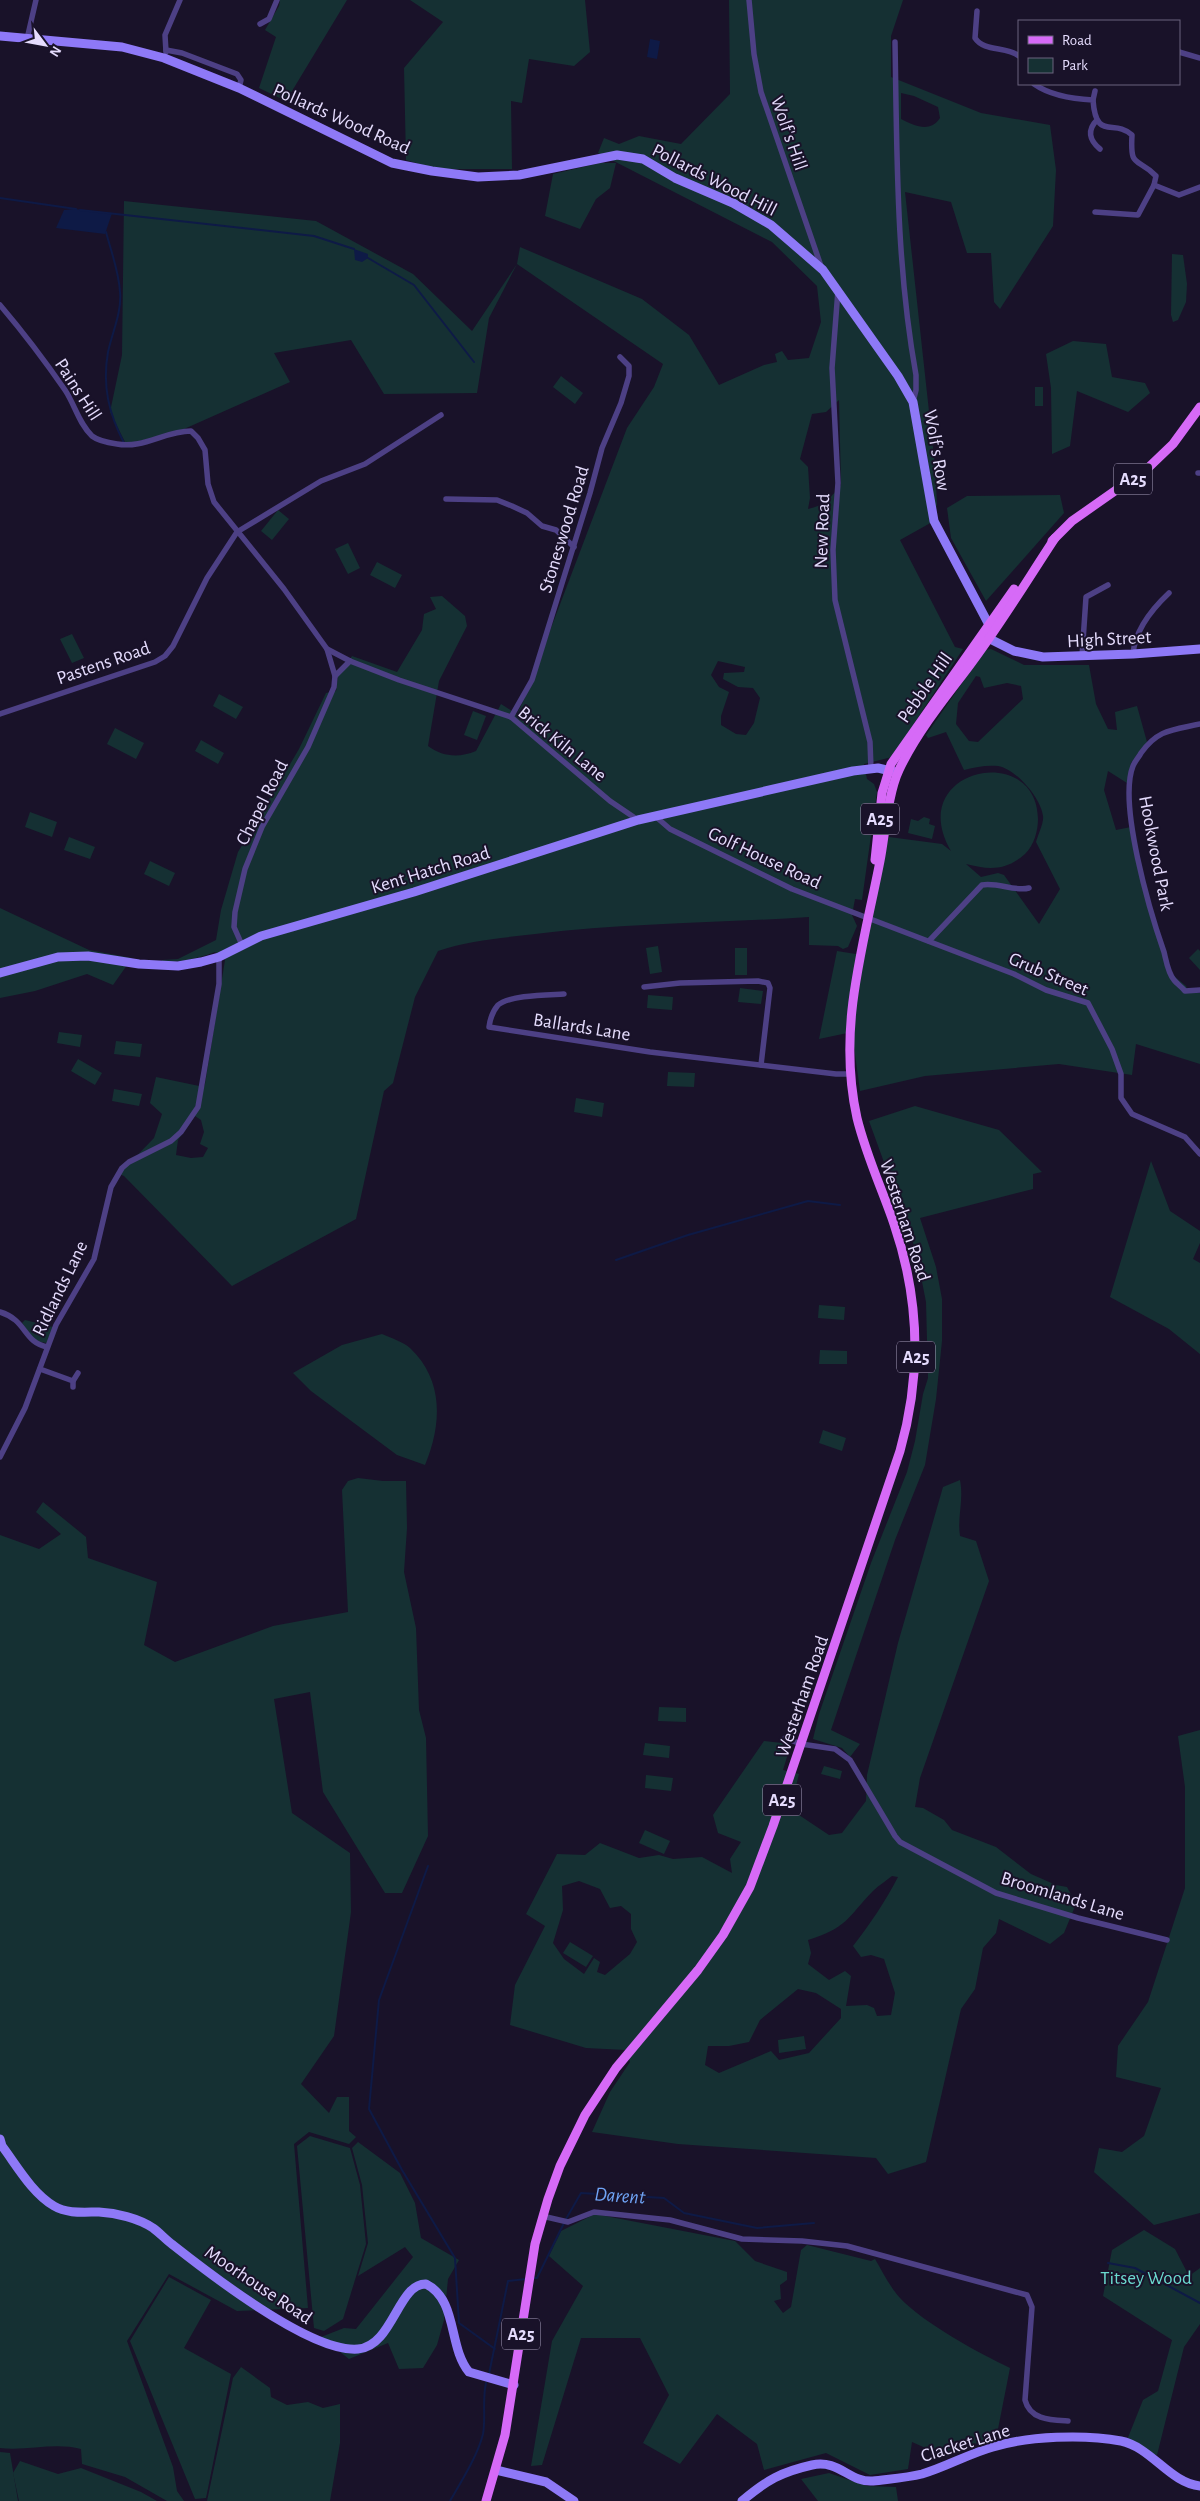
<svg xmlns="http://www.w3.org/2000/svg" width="1200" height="2501" font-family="'Alegreya Sans',sans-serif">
<rect width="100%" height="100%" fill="#191229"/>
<!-- green -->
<g fill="#153033" fill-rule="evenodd">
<path d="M280,0H347L286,101L259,88L276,37L265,30L279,6Z"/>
<path d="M410,0H585L590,52L574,66L529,59L522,103L511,101L512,169H436L406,160L404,68L443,22Z"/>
<path d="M729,0H903L891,36V77L981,113L1050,125L1056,170L1053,226L1000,309L994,302L991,253H967L951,202L905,192L935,466L937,504L934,521L900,540L955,647L963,649L892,757L864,764L867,779L874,784L877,792L862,900L855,899L852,915L857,926L848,947L843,949L838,946L809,945V917C718,923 626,923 535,934C503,938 470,940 438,951L415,997L393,1083L384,1091L356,1219L232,1286L124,1176L119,1174L154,1138L162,1114L150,1103L156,1077L204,1087L205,1084L225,960L215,952C197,959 180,962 161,963L162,960L178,959L216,940L221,910L238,852L299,749L326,693L336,691L338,676L352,656L397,672L422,630L424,614L436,609L430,597L442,596L465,616L467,626L439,681L428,746C443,757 459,758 476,751L501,704L517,714L535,676L551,628L627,428L654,387L663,364L517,264L489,318L477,393L384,394L351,340L274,353L290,382L175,433L126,444L110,412L122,355L124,201L316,221L413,274L472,331L517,264L520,247L642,299L689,335L719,385L764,365L777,362L775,354L782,351L788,360L809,358L821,322L817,286L772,242L598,153L604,138L619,144L639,136L681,144L730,94ZM901,93L914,96L938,107L940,118C930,133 915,126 901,119ZM839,400L841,485C831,497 824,506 808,509L810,498L808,467L800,459L812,414L826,412ZM718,661L745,667L744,672L724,673L723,679L738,687L753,688L760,698L754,723L746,735L736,734L721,725V716L729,692L719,687L711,675ZM195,1116L201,1120L204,1132L200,1144L208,1148L203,1157L191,1158L176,1155L178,1140Z"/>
<path d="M600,163H616L610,188L596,199L580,229L545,216L553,174Z"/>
<path d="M1172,254L1183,255L1187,284L1186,302L1178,320L1173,322L1171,315Z"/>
<path d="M1073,341L1106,344L1112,377L1145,383L1150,393L1128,412L1077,391L1070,446L1052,454L1051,388L1046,354Z"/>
<path d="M561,376L583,393L575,404L553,387Z"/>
<rect x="1035" y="387" width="8" height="19"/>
<path d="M1060,495L1064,513L986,601L951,538L947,508L967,496Z"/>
<path d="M278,510L289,519L272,540L261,531Z"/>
<path d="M348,543L360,568L348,574L335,549Z"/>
<path d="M377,562L402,575L395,588L370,575Z"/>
<path d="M72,634L84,658L72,663L60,639Z"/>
<path d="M991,649L1024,665H1089L1096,704L1108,729L1117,730L1115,712L1137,706L1147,742L1131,763L1127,783L1108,771L1104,790L1116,830L1131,827L1168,971L1186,986L1189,993H1200V1064L1136,1044L1132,1075L1059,1064L925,1076L860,1091L852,1032L819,1039L837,951L862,955L885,848L889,837L942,844L951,851C903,769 1037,740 1038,819C1038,831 1034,845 1025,854C1006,871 989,870 966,864L981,877L998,873L1004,875L1039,924L1060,889L1036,842C1038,834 1044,823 1043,816C1041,798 1016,769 998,766C986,765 976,767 964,770L946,732L928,738L926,735L985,650ZM976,676L980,677L984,688L1007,683L1021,686L1023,699L978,742L969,741L956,724L958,703Z"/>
<path d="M219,694L243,707L236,719L213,706Z"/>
<path d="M473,711L486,716L477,740L464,735Z"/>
<path d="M115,728L144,743L136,759L107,744Z"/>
<path d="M201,740L224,753L218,764L195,751Z"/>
<path d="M30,812L57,822L52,837L25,827Z"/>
<path d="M924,817L930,819L929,824L935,826L932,839L908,833L911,819L918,821Z"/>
<path d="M69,837L95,847L90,859L64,850Z"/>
<path d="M150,861L175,873L169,886L144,874Z"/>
<path d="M0,908L89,950L132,958L113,985L87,974L35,991L0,998Z"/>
<path d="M658,946L662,972L650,974L646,948Z"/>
<rect x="735" y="948" width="12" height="27"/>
<path d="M1198,949L1200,951V970L1189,958Z"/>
<path d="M740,988L763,991L761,1004L738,1002Z"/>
<path d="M648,995L673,997L672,1010L647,1008Z"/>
<path d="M59,1032L82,1035L80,1047L57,1043Z"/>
<path d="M116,1041L142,1044L140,1057L114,1054Z"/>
<path d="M78,1059L102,1073L95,1085L71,1071Z"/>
<path d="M668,1072L695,1073L694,1087L667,1086Z"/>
<path d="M114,1089L142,1094L139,1106L112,1101Z"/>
<path d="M576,1098L604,1103L602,1117L574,1112Z"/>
<path d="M915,1106L999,1130L1042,1172L1033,1174V1189L920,1218L936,1267L942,1299V1341L936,1399L925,1465L895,1540L831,1730L860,1744L850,1757L842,1748L813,1739L819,1714L871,1563L907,1472L915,1441L923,1394L928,1378L926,1302L917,1256L903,1209H901L869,1121Z"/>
<path d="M1151,1161L1170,1211L1200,1231V1243L1193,1259L1200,1263V1354L1169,1329L1110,1297Z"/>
<path d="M819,1305L845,1307L844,1320L818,1318Z"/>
<path d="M25,1320L53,1327L47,1343L35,1341L22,1323Z"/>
<path d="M382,1334C391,1338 403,1342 410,1348C444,1380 442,1425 425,1465L397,1455L311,1391L293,1373L342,1345Z"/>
<path d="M820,1350L847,1351V1364H819Z"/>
<path d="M823,1430L846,1438L842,1451L819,1443Z"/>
<path d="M358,1478L383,1481H406L407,1528L404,1572L416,1628L419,1710L426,1738L428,1836L402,1893H385L323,1792L310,1692L274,1699L292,1813L350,1853L351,1912L334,2036L301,2084L329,2113L337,2097H349V2131L356,2137L349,2144L309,2132L294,2144L308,2308L237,2311L169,2274L127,2341L173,2467L177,2491L184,2501H167L125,2477L82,2464L81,2449C55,2442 28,2451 0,2448V1535L39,1549L61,1534L36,1512L43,1502L86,1537L88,1558L157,1582L144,1645L175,1662L273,1626L348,1612L342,1490L348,1481Z"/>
<path d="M960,1480C964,1501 957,1516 960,1536L976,1541L989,1581L920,1778L915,1807L923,1808L944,1820L952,1830L996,1847L1031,1874L1056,1885L1067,1887L1076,1904L1064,1933L1050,1944L999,1919L996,1933L983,1948L975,1989L961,2009L926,2162L888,2174L876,2158L678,2144L592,2132L610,2092L630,2062L626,2050L586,2048L510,2025L515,1985L545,1926L526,1914L557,1854L585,1855L600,1843L639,1858L659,1855L673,1859L702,1857L732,1873L730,1859L741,1842L718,1833L713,1815L764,1741L791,1744L783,1770L799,1774L790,1809L829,1835L842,1833L866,1801L867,1775L898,1643L943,1487ZM892,1876L898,1877C885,1902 870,1924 853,1946L861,1957L871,1955L884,1959L895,1993L891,2015L877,2016L874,2008L867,2005L846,2006L851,1976L845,1971L829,1980L808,1964L811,1953L808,1940C847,1928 847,1918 873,1891C879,1885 886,1881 892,1876ZM579,1881L600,1889L610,1908L621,1906L631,1914V1929L637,1942L630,1954L605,1975L597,1972L600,1962L594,1958L584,1974L564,1959L553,1943L563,1910L562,1886ZM798,1989L816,1993L841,2009V2018L809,2053L779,2060L771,2051L719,2073L705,2065L708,2046H729L749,2042L760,2020Z"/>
<path d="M659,1707L686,1708V1722L658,1721Z"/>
<path d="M1200,1730V2213L1154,2225L1094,2172L1099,2148L1122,2152L1144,2136L1161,2088L1116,2077L1118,2046L1148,2002L1185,1888V1787L1178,1736Z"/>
<path d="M645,1743L670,1746L669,1758L643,1755Z"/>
<path d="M824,1766L842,1771L840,1779L821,1774Z"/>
<path d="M646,1775L673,1778L671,1791L645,1788Z"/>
<path d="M645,1830L670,1841L664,1854L639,1843Z"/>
<path d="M570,1942L593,1956L586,1967L563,1953Z"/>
<path d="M804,2036L806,2049L779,2053L778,2040Z"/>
<path d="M310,2136L350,2148L360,2185L366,2244L343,2319L324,2331L314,2328L297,2146Z"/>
<path d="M358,2142L400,2173L415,2203L421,2238L459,2260L448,2279L444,2320L437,2345L423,2368L399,2369L388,2343L349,2359L321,2337L344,2328L356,2329L413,2257L405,2247L358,2276L368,2243L362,2185L352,2148Z"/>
<path d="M595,2214L735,2241L755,2261L787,2272V2280L780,2285L781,2299L774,2301L783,2313L791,2307L801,2250L807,2245L871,2261L875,2259C882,2271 890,2287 900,2298C925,2324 977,2352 1010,2368L997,2434L946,2457L912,2442L908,2469L870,2475L826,2453L764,2470L757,2444L717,2414L680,2464L643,2443L669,2395L640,2338H581L542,2465L531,2466L552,2341L583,2286L549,2256L561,2231Z"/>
<path d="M1144,2230L1175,2249L1189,2276L1200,2268V2324L1184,2347L1157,2455L1125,2445L1143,2400L1158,2391L1172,2340L1103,2296L1112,2250Z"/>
<path d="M169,2277L211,2300L184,2348L231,2374L206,2498L195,2499L130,2341Z"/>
<path d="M241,2367L270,2388L271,2397L287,2405L308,2402L323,2408L340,2404V2443L330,2501H207L233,2378Z"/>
<path d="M0,2452L10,2453L18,2501H0Z"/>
<path d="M20,2461L58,2474L81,2468L141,2492L157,2501H19L13,2473Z"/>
<path d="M829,2473L867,2486L896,2487L898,2501H818L801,2479Z"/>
</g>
<!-- water -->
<g fill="#0e1a46">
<path d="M650,39L660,41L657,59L647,57Z"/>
<path d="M74,209L112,213L105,234L56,228L64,210Z"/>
<path d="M354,249L368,254V258L362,262L355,260Z"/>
</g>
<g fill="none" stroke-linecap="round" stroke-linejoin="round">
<!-- stream -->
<g stroke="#0e1a46" stroke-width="2">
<path d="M0,198L76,209"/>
<path d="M80,210L314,236L354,249"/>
<path d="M106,232C111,251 119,272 120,292C122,312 112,333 108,352C102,386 109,414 124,443"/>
<path d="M368,258L414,285L474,362"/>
<path d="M616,1260L688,1235L808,1201L840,1205"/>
<path d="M428,1866L379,2000L369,2109L402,2170L455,2258L459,2323L495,2349"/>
<path d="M566,2219L581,2193L664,2198L684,2213L757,2228L814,2223"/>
<path d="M1108,2263L1135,2268L1200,2303"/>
<path d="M533,2278H537L564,2223"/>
<path d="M489,2374L508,2281L526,2279"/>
<path d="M450,2501C461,2482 478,2455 483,2434C486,2418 482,2400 486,2383"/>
</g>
<!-- street -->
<g stroke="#4d4085" stroke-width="5.5">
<path d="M749,0L754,54L761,92L822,269"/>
<path d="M977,11L975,38C984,52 1006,46 1019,56"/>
<path d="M260,24L269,19L277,0"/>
<path d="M27,39L36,0"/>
<path d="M895,42C897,153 896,265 916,375V390L913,402"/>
<path d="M166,50L182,53L237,74L241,80L239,88"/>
<path d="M166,52L165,35L180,0"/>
<path d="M1179,52L1200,58"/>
<path d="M1034,84C1051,96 1073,99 1093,100C1096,142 1114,118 1132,135C1130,170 1137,156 1156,176L1154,185L1179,195L1200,187"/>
<path d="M1093,100L1095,91"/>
<path d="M1097,120C1087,130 1089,140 1100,149"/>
<path d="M1095,212L1138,215L1154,185"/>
<path d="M838,290L832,368L838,483L833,550L835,600L870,742L871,769"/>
<path d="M0,305C23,332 45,361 65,390C75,405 78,422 92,436C97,440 110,443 117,444C143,449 165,431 191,431L198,438L205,450L208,484L214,502L284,589L327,649L350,661L399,680L511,717L610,801L638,820"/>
<path d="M1198,473H1200"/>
<path d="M446,499L497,500L512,506L527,513L542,526L556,530L574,547"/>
<path d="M327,649L335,676L350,661"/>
<path d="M1133,654C1135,630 1152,609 1169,593"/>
<path d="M1082,656L1086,597L1108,585"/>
<path d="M0,714L155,662L165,656L173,646L207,578L237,532L321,481L365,464L441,415"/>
<path d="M511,717L532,680L590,493L602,448L621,403L629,376V366L620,357"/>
<path d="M1200,724C1173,730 1158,729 1141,753C1139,757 1135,761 1133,766C1118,804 1150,912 1164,952C1166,960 1168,973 1174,980C1177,984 1182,987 1185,991L1200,990"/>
<path d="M655,816L670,829L792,889L1014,974L1046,990L1088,1003L1112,1049L1121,1074V1098L1132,1114L1185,1137L1200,1154"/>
<path d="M929,941L982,885C998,882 1015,892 1029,888"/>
<path d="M242,945L234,927L235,912L245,869L262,827L308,747L334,687L335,676"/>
<path d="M644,987L680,983L758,981L768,983L770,988L761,1065"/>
<path d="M564,994C548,995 510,995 498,1005C493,1011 490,1019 489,1027L650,1052L836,1074H851"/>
<path d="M0,1312C27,1320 23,1342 47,1347"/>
<path d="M40,1369L73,1381V1387"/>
<path d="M73,1381L78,1373"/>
<path d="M0,1457L25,1408L56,1325L94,1259L111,1187L122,1168L129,1162L171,1141L181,1132L198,1107L219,984V957"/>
<path d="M785,1738L801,1744L835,1749L850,1760L895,1836L900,1842L996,1893L1078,1918L1167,1940"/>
<path d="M542,2216L568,2222L594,2212L670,2220L742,2239L802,2241L847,2246L1027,2295L1032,2307L1025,2400C1030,2420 1051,2420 1068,2421"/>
</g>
<!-- secondary -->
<g stroke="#8e79f7" stroke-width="9">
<path d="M0,36L122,47L164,58L239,88L392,163L432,171L478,177L519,175L617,155L643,159L675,178L733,203L771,225L823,270L898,376L913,402L934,521L988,623"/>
<path d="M987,634L988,638L1014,651L1043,657L1133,654L1200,649"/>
<path d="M0,973L58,957L88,956L139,964L178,966L201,962L219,957L261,936L414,892L638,820L853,771L878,768L895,772"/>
<path d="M0,2139L2,2146C17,2166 32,2193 54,2206C67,2214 84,2212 99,2212C116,2213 138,2218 153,2228C160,2233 166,2240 173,2245C211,2275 312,2353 358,2349C393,2346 398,2283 426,2284C458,2300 448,2347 469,2372L514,2385"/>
<path d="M496,2470L546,2482L574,2501"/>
<path d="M742,2501C767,2480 781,2472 812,2465C839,2459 850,2483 873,2481C888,2479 906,2478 922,2474C946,2467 968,2454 993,2447C1029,2436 1084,2434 1121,2441C1151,2447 1170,2483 1200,2486"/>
</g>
<!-- primary -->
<g stroke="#d66af7" stroke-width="9">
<path d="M1052,541L1072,521L1149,467L1173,444L1200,407"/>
<path d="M875,860L882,793L891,764L1014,589"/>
<path d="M486,2501L505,2435L535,2244L548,2199L560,2166L585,2115L616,2068L698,1970L723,1935L750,1887L773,1826L900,1451C922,1374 920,1300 894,1224C882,1189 866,1155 857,1118C837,1028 863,949 880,861C885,835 888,793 899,770C916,734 943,700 967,669C999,627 1026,582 1055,538"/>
</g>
</g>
<g text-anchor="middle" stroke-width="4" stroke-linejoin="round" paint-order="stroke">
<!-- shield labels -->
<g fill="#191229" stroke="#a89fbd" stroke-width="1">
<rect x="1114" y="463.5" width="38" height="31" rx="4"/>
<rect x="861" y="803.5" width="38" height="31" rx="4"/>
<rect x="897" y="1341.5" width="38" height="31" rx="4"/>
<rect x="763" y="1784.5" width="38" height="31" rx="4"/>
<rect x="502" y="2318.5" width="38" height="31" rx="4"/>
</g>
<g font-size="18" font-weight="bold" fill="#e5dcfd">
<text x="1133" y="485">A25</text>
<text x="880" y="825">A25</text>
<text x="916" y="1363">A25</text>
<text x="782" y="1806">A25</text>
<text x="521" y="2340">A25</text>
</g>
<!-- street labels -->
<g font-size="19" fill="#e5dcfd" stroke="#191229">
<text transform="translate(342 118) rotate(24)" y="7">Pollards Wood Road</text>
<text transform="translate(790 133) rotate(71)" y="7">Wolf's Hill</text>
<text transform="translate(715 179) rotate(27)" y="7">Pollards Wood Hill</text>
<text transform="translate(79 389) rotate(57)" y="7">Pains Hill</text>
<text transform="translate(938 450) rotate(80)" y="7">Wolf's Row</text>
<text transform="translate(563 529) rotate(-73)" y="7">Stoneswood Road</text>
<text transform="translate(821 531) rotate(-88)" y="7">New Road</text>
<text transform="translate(1109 638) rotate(-3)" y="7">High Street</text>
<text transform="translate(103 662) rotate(-19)" y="7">Pastens Road</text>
<text transform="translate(924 687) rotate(-55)" y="7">Pebble Hill</text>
<text transform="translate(563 743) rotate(39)" y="7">Brick Kiln Lane</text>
<text transform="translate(261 802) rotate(-63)" y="7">Chapel Road</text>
<text transform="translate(1157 853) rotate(79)" y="7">Hookwood Park</text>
<text transform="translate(765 857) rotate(25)" y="7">Golf House Road</text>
<text transform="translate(430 869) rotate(-17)" y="7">Kent Hatch Road</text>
<text transform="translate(1049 973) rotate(23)" y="7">Grub Street</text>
<text transform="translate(582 1026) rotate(9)" y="7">Ballards Lane</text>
<text transform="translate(906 1220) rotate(72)" y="7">Westerham Road</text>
<text transform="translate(59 1288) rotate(-64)" y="7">Ridlands Lane</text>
<text transform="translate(801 1696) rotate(-71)" y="7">Westerham Road</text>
<text transform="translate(1063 1895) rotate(17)" y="7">Broomlands Lane</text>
<text transform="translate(259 2284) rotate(34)" y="7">Moorhouse Road</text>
<text transform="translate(965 2442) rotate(-17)" y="7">Clacket Lane</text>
</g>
<!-- park labels -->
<g font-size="19" fill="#6bdacf" stroke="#191229">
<text x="1146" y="2284">Titsey Wood</text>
</g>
<!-- water labels -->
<g font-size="20" font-style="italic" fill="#70a5f7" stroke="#191229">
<text transform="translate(620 2195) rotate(4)" y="7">Darent</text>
</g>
</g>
<!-- legend -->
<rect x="1018" y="20" width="162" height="65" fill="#191229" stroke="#6b637e"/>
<rect x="1028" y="36" width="25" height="8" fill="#d66af7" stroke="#6b637e"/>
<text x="1062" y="45" font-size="15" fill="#e5dcfd">Road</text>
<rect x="1028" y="58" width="25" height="15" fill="#153033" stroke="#6b637e"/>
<text x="1062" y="70" font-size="15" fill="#e5dcfd">Park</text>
<!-- north arrow -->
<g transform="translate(45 45) rotate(122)" stroke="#191229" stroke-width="4" paint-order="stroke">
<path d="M0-4L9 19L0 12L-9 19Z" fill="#e5dcfd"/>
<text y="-8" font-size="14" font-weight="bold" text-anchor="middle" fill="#e5dcfd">N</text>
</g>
</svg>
